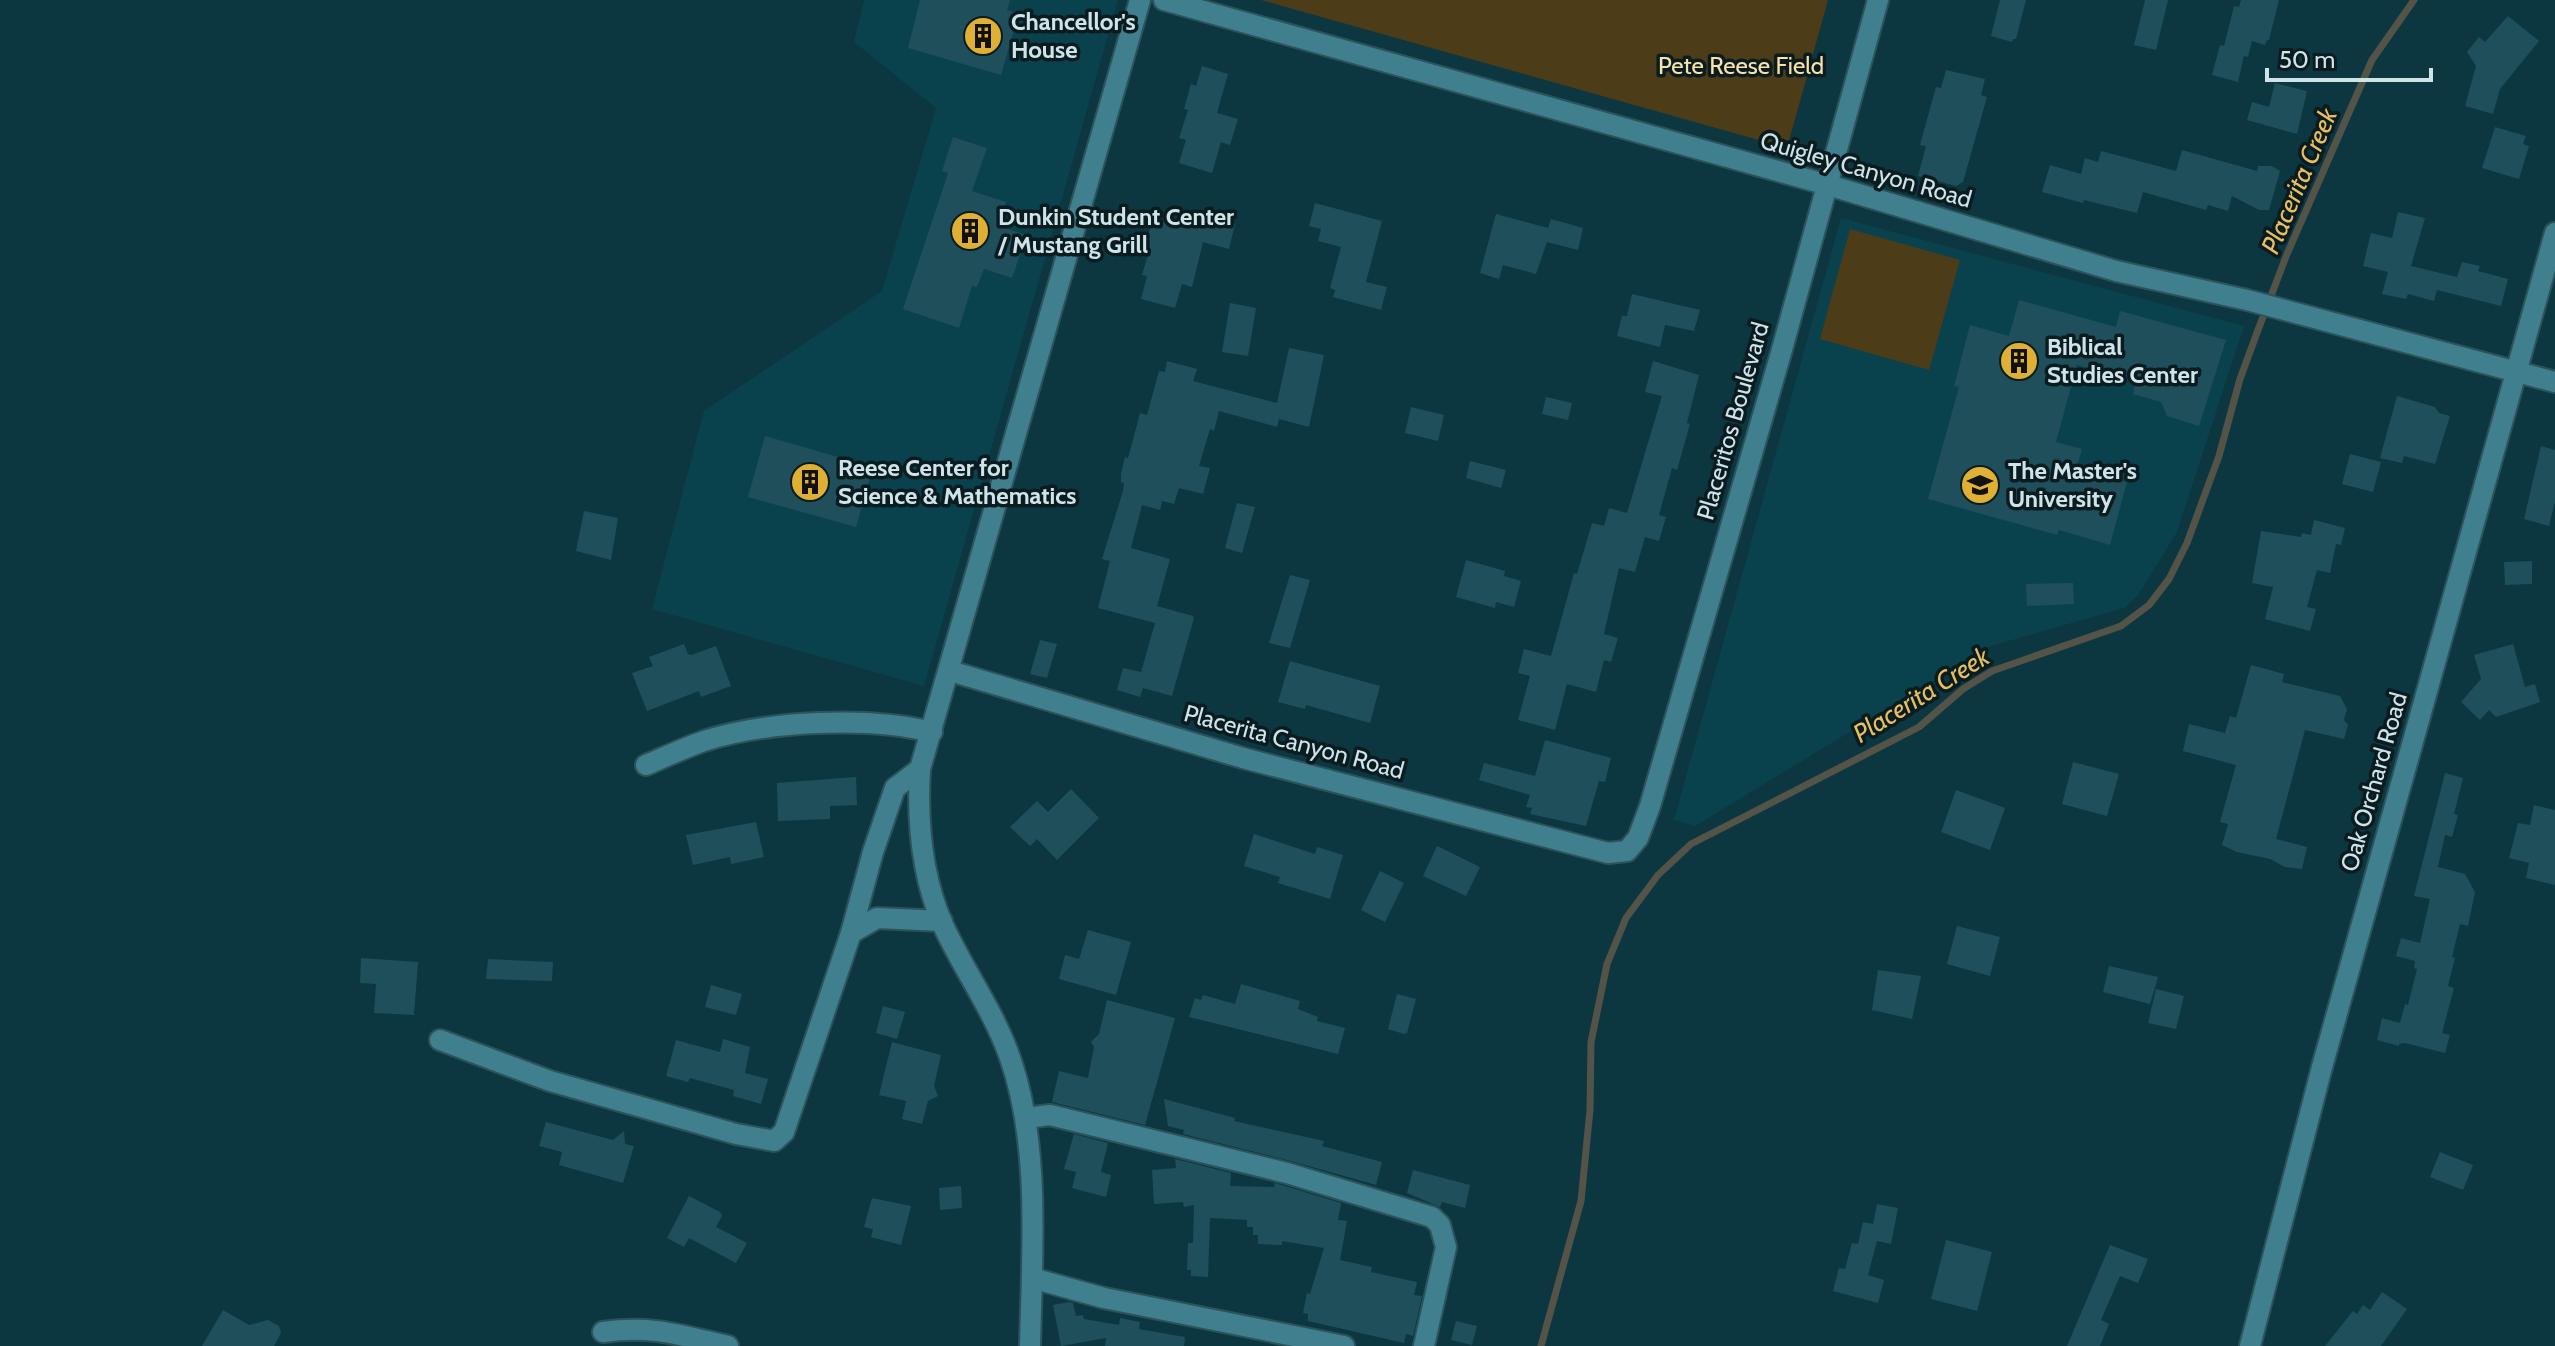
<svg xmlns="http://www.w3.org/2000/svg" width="2555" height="1346" font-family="Cabin,sans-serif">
<rect width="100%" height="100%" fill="#0d3740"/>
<!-- built -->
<g fill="#09424d">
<path d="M864,0H1118L924,686L652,609L704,411L882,291L936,108L854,42Z"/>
<path d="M1841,218L2244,326L2177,532L2138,595L2124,608L1991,646L1695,826L1674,820Z"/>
</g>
<!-- green -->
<g fill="#4c3c17">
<path d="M1261,0H1828L1787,148Z"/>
<path d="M1850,229L1960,260L1929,370L1820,339Z"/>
</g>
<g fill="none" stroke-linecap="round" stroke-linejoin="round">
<!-- stream -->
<path stroke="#535347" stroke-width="7" d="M1541,1346L1581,1201L1590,1110L1591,1042L1607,964L1626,918L1658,875L1691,844L1919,727L1963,689L1992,671L2121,626L2149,605L2169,579L2187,543L2219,456L2240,379L2258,330L2287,254L2372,60L2414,0"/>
</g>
<!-- building -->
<g fill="#1e4f5b">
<path d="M920,0H1010L1007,10L1019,13L1001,75L908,48Z"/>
<path d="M2000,0H2026L2016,39H2013L2012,42L1991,36Z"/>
<path d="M2145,0H2168L2156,50L2134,45Z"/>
<path d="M2241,0H2279L2269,40H2267L2265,45L2252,41L2248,57L2244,56L2238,82L2212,75L2220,45L2224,46L2234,6L2239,7Z"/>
<path d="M2508,16L2539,41L2500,89L2493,114L2465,106L2476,66L2467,52L2479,37L2485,42Z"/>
<path d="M1202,66L1228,74L1217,113L1238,119L1230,145L1221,142L1212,173L1179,163L1186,140L1179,138L1188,110L1184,109L1191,84L1196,86Z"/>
<path d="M1946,70L1985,79L1981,95L1987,97L1963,182L1956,186L1918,176L1926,146L1920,145L1926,123L1936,87L1941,88Z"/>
<path d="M2275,83L2307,91L2297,134L2247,120L2252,102L2269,107Z"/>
<path d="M2495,127L2526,136L2523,144L2529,146L2519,179L2482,168Z"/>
<path d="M953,137L987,148L972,191L1006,202L998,226L1027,235L1012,278L984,269L977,287L972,286L959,328L903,309L948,173L942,171Z"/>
<path d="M2182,150L2257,171L2258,166H2272L2280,171L2269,210H2259L2232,196L2228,211L2208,205L2206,210L2143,192L2137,213L2084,200L2083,203L2042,192L2050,165L2081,174L2085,158L2098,162L2101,151L2176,171Z"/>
<path d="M1315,203L1382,221L1366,282L1387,287L1381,310L1333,297L1335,290L1330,288L1341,247L1318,241L1321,229L1309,226Z"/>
<path d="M2398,212L2425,218L2411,266L2457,277L2462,262L2480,266L2478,271L2508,279L2501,306L2437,290L2434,301L2408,294L2406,299L2382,294L2388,272L2363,266L2371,233L2392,238Z"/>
<path d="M1194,213L1235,224L1229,249L1203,242L1192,287L1182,284L1175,308L1141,299L1147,276L1142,275L1150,248L1146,247L1147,239L1153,219L1190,229Z"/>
<path d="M1496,214L1548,228L1551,219L1583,228L1578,250L1547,242L1536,274L1503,265L1499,279L1480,273Z"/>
<path d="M1632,294L1700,310L1694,331L1665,325L1660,347L1617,336L1622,316H1627Z"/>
<path d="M2019,300L2116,327L2120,311L2226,340L2199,426L2167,416L2161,402L2133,394L2136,380L2077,365L2056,442L2082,449L2077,467L2127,482L2110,545L2059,530L2057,535L1928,499L1959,387L1954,386L1970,325L2009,336Z"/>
<path d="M1230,303L1256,308L1248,356L1222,352Z"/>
<path d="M1289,348L1324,355L1309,427L1279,419L1277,427L1219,411L1214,431L1210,429L1199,466L1210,468L1203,494L1179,488L1174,504L1162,501L1160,510L1142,505L1131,548L1170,559L1157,606L1193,616L1194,618L1172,696L1143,688L1140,697L1117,690L1123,668L1141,672L1155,623L1098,608L1110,561L1102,559L1123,491L1124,483L1121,482V474L1125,457L1128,458L1140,413L1147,415L1159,371L1165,372L1167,361L1197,369L1193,381L1277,403Z"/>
<path d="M1653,361L1699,375L1687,423L1690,424L1677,470L1672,468L1659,515L1666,517L1659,541L1645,537L1635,572L1619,568L1604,634L1618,638L1611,662L1604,660L1596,692L1567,684L1555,730L1518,720L1530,676L1518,673L1524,649L1551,656L1574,573L1577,574L1592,523L1604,526L1609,508L1627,513L1662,396L1645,392Z"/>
<path d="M2397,396L2435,407L2439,413L2450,416L2435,464L2404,456L2402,463L2380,458Z"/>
<path d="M1546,397L1572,403L1568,420L1542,414Z"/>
<path d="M1411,407L1444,415L1438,441L1405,433Z"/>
<path d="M765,436L873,467L856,527L748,497Z"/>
<path d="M2541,446L2555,450V501L2549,526L2524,519Z"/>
<path d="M2350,454L2381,462L2373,492L2342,484Z"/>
<path d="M1470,461L1506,470L1501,488L1466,478Z"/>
<path d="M1237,503L1255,507L1242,553L1225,548Z"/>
<path d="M584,511L618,518L611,560L576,551Z"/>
<path d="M2314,520L2345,528L2341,545L2336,544L2330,573L2317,570L2307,607L2316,609L2310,631L2265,619L2273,587L2252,583L2261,531L2301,537L2302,533L2311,535Z"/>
<path d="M1466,560L1505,571L1504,576L1521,581L1514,607L1496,602L1495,608L1456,597Z"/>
<path d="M2532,561V584L2505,585L2504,562Z"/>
<path d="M1290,575L1310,580L1290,648L1269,643Z"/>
<path d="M2073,583L2074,604L2027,606L2026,584Z"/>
<path d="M1040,640L1057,644L1047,678L1030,674Z"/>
<path d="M684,644L688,654L691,655L716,646L731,686L701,697L699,691L647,711L632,673L653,666L649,657Z"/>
<path d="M2513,644L2525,687L2535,684L2540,702L2496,717L2489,710L2480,720L2461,702L2481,679L2474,655Z"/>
<path d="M1290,661L1380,686L1370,723L1306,705L1305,709L1278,702Z"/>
<path d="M2251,665L2284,674L2282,682L2340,696L2347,709L2344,720L2348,725L2344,739L2305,730L2276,839L2307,847L2302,869L2285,867L2270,859L2237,852L2222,845L2228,824L2220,822L2236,765L2183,751L2189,724L2225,733L2230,716L2236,718Z"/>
<path d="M1545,740L1611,758L1605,782L1599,781L1586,826L1530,814L1532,808L1526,807L1530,795L1479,780L1484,763L1535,776Z"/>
<path d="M2073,762L2119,774L2107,816L2062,804Z"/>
<path d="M2445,773L2463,778L2454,814L2458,815L2452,837L2445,835L2438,867L2465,874L2475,892L2468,926L2460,924L2452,957L2455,958L2448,986L2454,988L2442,1033L2450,1035L2445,1053L2405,1043L2399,1044V1046L2377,1040L2382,1018L2400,1023L2405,1004L2408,1005L2417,969L2414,968L2415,961L2396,956L2401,938L2420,943L2430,899L2414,896Z"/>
<path d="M856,777L857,805L830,806V819L778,821L777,783Z"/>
<path d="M1071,789L1099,818L1057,860L1037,839L1030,846L1010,827L1037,801L1048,812Z"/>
<path d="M1956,790L2005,808L1990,850L1941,832Z"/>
<path d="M2534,805L2555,810V885L2526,878L2529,863L2509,858L2518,823L2530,825Z"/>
<path d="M756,822L764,857L731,864L730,857L693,865L686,835Z"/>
<path d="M1254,834L1315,854L1317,847L1343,855L1330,899L1278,883L1280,877L1244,866Z"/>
<path d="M1437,846L1480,867L1466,896L1423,876Z"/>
<path d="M1380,871L1404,883L1385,922L1361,910Z"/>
<path d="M1957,926L2000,937L1990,976L1947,964Z"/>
<path d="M1088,930L1131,942L1116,995L1059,979L1065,955L1079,959Z"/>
<path d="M361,958L418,962L414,1015L374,1013L376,984L360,983Z"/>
<path d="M488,959L553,962L552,981L486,979Z"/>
<path d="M2109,966L2158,977L2150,1004L2103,992Z"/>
<path d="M1878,970L1921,976L1912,1019L1872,1010Z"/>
<path d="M1241,984L1300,1001L1298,1009L1318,1017L1317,1021L1345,1028L1338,1054L1189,1017L1195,998L1201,1000L1203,995L1235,1004Z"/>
<path d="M711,985L742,994L736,1015L705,1007Z"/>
<path d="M2156,989L2184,996L2176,1029L2148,1023Z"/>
<path d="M1397,994L1416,999L1407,1033L1404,1034L1388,1029Z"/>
<path d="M1107,1000L1175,1018L1145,1125L1052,1102L1059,1071L1088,1078L1094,1047L1091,1042L1099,1034Z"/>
<path d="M883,1006L905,1012L897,1039L876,1033Z"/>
<path d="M723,1039L750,1047L745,1073L768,1079L761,1104L733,1096L734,1090L690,1078L688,1082L666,1076L676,1040L720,1052Z"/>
<path d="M892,1042L941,1055L934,1086L938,1096L928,1101L922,1124L902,1119L906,1101L879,1095Z"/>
<path d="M1164,1099L1235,1118L1234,1121L1324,1141L1322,1146L1382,1162L1376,1185L1291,1161L1183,1134L1184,1130L1168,1126Z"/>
<path d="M546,1122L613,1140L624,1131L625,1144L634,1146L623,1183L559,1165L562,1152L539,1146Z"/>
<path d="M1074,1134L1108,1143L1101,1172L1111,1175L1106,1197L1072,1188L1076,1172L1064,1169Z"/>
<path d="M2440,1152L2473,1165L2463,1190L2430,1177Z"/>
<path d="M1175,1159L1231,1173L1230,1186L1274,1187L1275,1183L1341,1203L1338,1220L1347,1221L1340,1260L1372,1267L1371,1272L1417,1282L1414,1295L1422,1296L1413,1336L1406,1334L1404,1343L1308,1321V1314L1303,1313L1307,1293L1310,1294L1324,1248L1282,1241V1245L1258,1244V1235H1253V1227H1247V1220L1210,1218L1208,1277L1191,1276V1270H1187L1188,1243H1193L1194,1205L1184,1207L1183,1202L1154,1204L1152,1170L1176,1168Z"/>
<path d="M1413,1170L1470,1185L1465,1208L1442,1202L1440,1207L1407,1193Z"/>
<path d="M961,1186L962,1208L940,1210L939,1188Z"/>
<path d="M689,1196L720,1212L722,1216L716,1227L747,1243L736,1263L689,1238L684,1247L667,1238Z"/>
<path d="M872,1198L911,1206L901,1245L871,1237L873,1229L864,1227Z"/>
<path d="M1877,1204L1898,1208L1891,1244L1877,1241L1868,1275L1884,1280L1878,1303L1833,1291L1839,1268L1845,1269L1852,1243L1858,1244L1863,1222L1873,1224Z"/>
<path d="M1946,1240L1992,1252L1977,1311L1931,1299Z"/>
<path d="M2110,1245L2148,1259L2138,1283L2120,1276L2101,1320L2109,1324L2100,1346H2067Z"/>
<path d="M2382,1292L2407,1309L2381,1346H2325L2353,1311L2357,1314L2363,1305L2370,1310Z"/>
<path d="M1069,1302L1073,1303L1076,1316L1083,1315L1084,1319L1119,1325L1120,1318L1140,1322L1139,1329L1185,1337L1184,1346H1105L1106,1338L1061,1346L1053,1305Z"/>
<path d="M223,1310L249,1325L268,1320L279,1326L281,1333L274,1346H202Z"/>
<path d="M1456,1321L1477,1326L1472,1345L1451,1340Z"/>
</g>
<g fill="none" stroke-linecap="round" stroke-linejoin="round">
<!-- minor casing -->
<g stroke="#2c535b" stroke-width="24">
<g id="minor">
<path d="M1164,0L1828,185L2116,271L2247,300L2555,382"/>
<path d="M950,671L1243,758L1608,853L1627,851L1638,838L1650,806L1781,353L1878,0"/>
<path d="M646,765C665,757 684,748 704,741C767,721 867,716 932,732"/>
<path d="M851,933L873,852L895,788L920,769"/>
<path d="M440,1040L550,1081L736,1134L774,1141L784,1132L851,933L877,918L942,921"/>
<path d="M1026,1118L1050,1115L1287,1173L1432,1217L1440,1225L1446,1247L1424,1346"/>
<path d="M1032,1278L1104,1298L1344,1346"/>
<path d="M603,1332C652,1325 680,1335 728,1346"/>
<path d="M1030,1346C1032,1254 1041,1143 1009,1055C993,1010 963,969 943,925C922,877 917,820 920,769L1140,0"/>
<path d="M2250,1346L2322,1067L2555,233"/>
</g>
</g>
<!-- minor -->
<use href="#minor" stroke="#407f8e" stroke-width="20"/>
</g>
<!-- icons -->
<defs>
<g id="building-disc" transform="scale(2)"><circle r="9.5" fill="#e0b034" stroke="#0b1c20"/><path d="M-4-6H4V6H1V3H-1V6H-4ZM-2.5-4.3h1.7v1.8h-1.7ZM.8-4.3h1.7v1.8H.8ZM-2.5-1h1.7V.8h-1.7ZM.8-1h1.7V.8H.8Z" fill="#111"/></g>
<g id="university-disc" transform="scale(2)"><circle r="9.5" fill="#e0b034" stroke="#0b1c20"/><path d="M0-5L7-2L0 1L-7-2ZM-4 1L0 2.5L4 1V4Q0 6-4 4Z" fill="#111"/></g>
</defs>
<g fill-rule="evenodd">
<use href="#building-disc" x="983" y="36"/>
<use href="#building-disc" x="970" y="231"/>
<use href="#building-disc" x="2019" y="361"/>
<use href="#building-disc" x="810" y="482"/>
<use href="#university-disc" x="1980" y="485"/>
</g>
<g text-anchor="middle" stroke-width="7" stroke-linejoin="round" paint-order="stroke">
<!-- poi labels -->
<g font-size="24" font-weight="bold" fill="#cfe4e9" stroke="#0b1c20" text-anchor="start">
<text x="1011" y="30">Chancellor's<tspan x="1011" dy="28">House</tspan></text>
<text x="998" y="225">Dunkin Student Center<tspan x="998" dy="28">/ Mustang Grill</tspan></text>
<text x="2047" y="355">Biblical<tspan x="2047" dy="28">Studies Center</tspan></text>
<text x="838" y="476">Reese Center for<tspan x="838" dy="28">Science &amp; Mathematics</tspan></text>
<text x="2008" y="479">The Master's<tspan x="2008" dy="28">University</tspan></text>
</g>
<!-- park labels -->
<g font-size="24" fill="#f9e1ac" stroke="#0b1c20">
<text x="1741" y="74">Pete Reese Field</text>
</g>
<!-- street labels -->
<g font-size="24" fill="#cfe4e9" stroke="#0b1c20">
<text transform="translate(1866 170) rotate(16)" y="8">Quigley Canyon Road</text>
<text transform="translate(1733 421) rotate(-74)" y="8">Placeritos Boulevard</text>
<text transform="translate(1294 742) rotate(15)" y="8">Placerita Canyon Road</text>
<text transform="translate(2374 782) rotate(-74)" y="8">Oak Orchard Road</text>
</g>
<!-- water labels -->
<g font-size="26" font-style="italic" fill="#e8bf60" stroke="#0b1c20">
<text transform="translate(2299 181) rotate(-67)" y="9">Placerita Creek</text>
<text transform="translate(1921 695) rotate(-32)" y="9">Placerita Creek</text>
</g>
</g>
<!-- scale -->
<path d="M2267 68v12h164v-12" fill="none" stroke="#cfe4e9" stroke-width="4"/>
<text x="2279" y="68" font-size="24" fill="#cfe4e9" stroke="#0b1c20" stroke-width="6" paint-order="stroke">50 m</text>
</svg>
